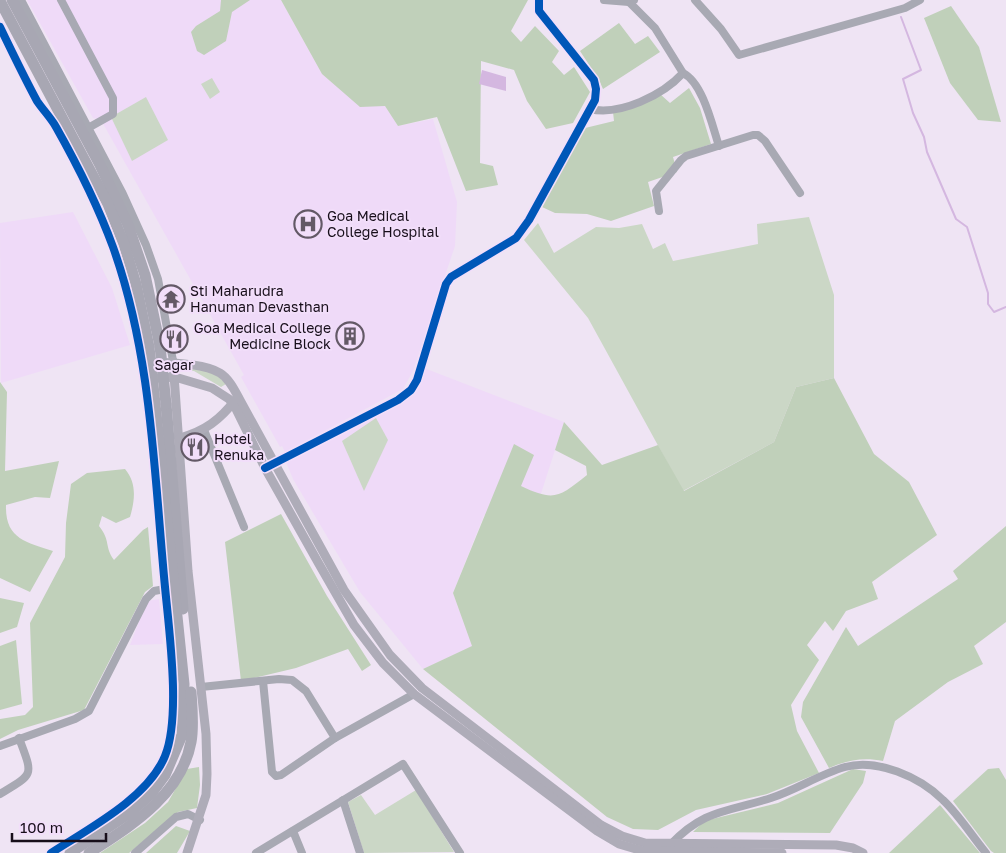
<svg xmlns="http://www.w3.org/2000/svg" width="1006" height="853" font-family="'Golos Text',sans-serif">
<rect width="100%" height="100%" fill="#efe4f4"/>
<!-- built -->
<g fill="#efdaf8">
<path d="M27,0H281L322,74L360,106H385L398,126L433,119L457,202L455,246L413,371L403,389L285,452L282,446L280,447L241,377L244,375L101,120L93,118Z"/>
<path d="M73,212L112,288L130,345L1,383L0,223Z"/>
<path d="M424,368L564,422L537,506L484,515L453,593L472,646L423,669L360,592L293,479L286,462L402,404L415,390Z"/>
<path d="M159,599L163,644L130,645L147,601Z"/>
</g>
<!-- green -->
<g fill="#cbd7c6">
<path d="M212,78L220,92L210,99L201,84Z"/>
<path d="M146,97L168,140L132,161L111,117Z"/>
<path d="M809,217L834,295V378L796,387L774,442L683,491L588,318L524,240L538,223L554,253L596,227L619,228L642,224L653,249L665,243L673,261L758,244L757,224Z"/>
<path d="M184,368L212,370L226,384L221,387L194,371H185Z"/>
<path d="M376,418L388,440L364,491L342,441Z"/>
<path d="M416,790L454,852L364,853L348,802L361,795L375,815Z"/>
</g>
<!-- forest -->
<g fill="#c0d0ba">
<path d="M221,0H250L232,12L226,41L204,55L197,51L191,32L196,26L220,11Z"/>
<path d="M281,0H528L511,31L521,42L535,26L559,51L552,62L564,75L574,67L590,92L573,123L546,129L527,101L514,70L481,61L480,163L493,166L498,185L466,191L437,117L398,126L385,106L360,107L322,74Z"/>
<path d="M951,6L979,47L1001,122L978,120L950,83L924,18Z"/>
<path d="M619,23L635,44L648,36L660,52L603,89L599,80L580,51Z"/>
<path d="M689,88L700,108L711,144L673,157L677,172L648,182L654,206L611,221L587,214L555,213L542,207L581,129L614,121L613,112L660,94L670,103Z"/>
<path d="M834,378L874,454L909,482L937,535L872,582L878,599L846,611L833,631L825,621L807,645L819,660L791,705L797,731L819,773L767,794L696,810L658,830L633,829L607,817L423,669L472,646L453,593L514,444L534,455L521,486C555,502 559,497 587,475L586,466L555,450L564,422L602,465L658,445L684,491L774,442L796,387Z"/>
<path d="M0,382L7,392L5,471L59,461L50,498L35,497L6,505C5,539 26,542 53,551L30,592L0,578Z"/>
<path d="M125,469C137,483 135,500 130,517L116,523L102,516L99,526C111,541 104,546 114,560L143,530L148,527L153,586L145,592L84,710L18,730L0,739V719L25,715L33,707L30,623L65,557L66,523L71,484L87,473Z"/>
<path d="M281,514L327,596L371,665L362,671L348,649L296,668L241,681L225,542Z"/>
<path d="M1006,526V622L974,646L983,664L948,682L895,721L883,761C863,757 848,760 829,768L801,717L803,702L846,627L858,646L958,579L953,571Z"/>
<path d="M0,598L24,603L17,627L0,633Z"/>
<path d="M16,640L22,704L0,710V646Z"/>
<path d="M199,767L200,785L197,808L178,812L129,853H100L145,823L168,802L187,769Z"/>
<path d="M999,768L1006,780V853H994L991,851L953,801L988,769Z"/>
<path d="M853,769L866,771L863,783L830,833L693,832L704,821L778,803Z"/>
<path d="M940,805L980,853H889Z"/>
<path d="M176,826L190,831L177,853H146Z"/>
</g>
<!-- water -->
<path fill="#d4b7e0" d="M482,70L506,77V91L479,84Z"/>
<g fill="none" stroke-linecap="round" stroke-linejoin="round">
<!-- stream -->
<path stroke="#d4b7e0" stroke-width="2" d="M901,17L921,70L903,79L913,113L924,137L927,152L956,219L967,227L988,293V304L994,312L1006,307"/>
<!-- minor -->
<g stroke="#a8a9b3" stroke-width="8">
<path d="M21,0L122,192L146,245L158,279L173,361"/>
<path d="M61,0L113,98V114L88,128"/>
<path d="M604,0L629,2L634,0"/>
<path d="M695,0L721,29L739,55L905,8L920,0"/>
<path d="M0,27C12,52 24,77 37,101C43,110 51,118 56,127C78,166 98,206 113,247C152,356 154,473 165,587C169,630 181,717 165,756C148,798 88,829 51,853"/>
<path d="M683,73C703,83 712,125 719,146"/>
<path d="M590,109C620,116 663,95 683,73L655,28L629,2"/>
<path d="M659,211L656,191L681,160L686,156L753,135H758L765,141L800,193"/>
<path d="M204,430L244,527"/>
<path d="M265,468L398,400L411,390L417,380L446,284L451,277L516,238L529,220L595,100L596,89L594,80L539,11V0"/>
<path d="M263,681L272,772L276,776L281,775L335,738"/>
<path d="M201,687L279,679L292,680L306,691L335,738L414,694"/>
<path d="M0,746L75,719L89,711L146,599L154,591L165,589"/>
<path d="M0,794C35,773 33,776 19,738"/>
<path d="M343,800L360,853"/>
<path d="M293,831L302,853"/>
<path d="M670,845C704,809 727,812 771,798C796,790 820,774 845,767C877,758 920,777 943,800C959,815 972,836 986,853"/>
<path d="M135,853L176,817L188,814L200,820"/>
<path d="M256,853L403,764L460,853"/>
</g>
<!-- major -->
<g stroke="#aeacb8" stroke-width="9">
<path d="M173,361L188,571L206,734L207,774L206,795L187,853"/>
<path d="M143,362C162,362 204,363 220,373C230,379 236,393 241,402L344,590L390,655L422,688L601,825L622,836L645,843L836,845L853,848L863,853"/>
<path d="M145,379L175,377L212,388L229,399L236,409L265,468L319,564L354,625L383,663L414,694L597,831L619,844L643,851L782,853"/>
<path d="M180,438C205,431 220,420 236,399"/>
</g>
<!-- highway -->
<g stroke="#a8a7b3" stroke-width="11">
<path d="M12,0L100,165L128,225L145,275L160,346"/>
<path d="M0,1L108,204L124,244L136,284L149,347"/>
<path d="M166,404L183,609"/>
<path d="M70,853L131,812L151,794L165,775L182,735L184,684L154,394"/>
<path d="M89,853C130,826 181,796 191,742C194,726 192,708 191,692"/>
</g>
<!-- highway-bridge -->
<g stroke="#a8a7b3" stroke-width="11">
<path d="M160,346L166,404"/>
<path d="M149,347L154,394"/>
</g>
<!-- cycleway casing -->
<g stroke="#f2defa" stroke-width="11">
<g id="cycleway">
<path d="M0,27C12,52 24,77 37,101C43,110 51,118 56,127C78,166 98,206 113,247C152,356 154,473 165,587C169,630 181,717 165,756C148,798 88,829 51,853"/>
<path d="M265,468L398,400L411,390L417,380L446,284L451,277L516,238L529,220L595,100L596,89L594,80L539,11V0"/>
</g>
</g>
<!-- cycleway -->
<use href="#cycleway" stroke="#0057b8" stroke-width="8"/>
</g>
<!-- icons -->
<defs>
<g id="hospital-ring" transform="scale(1.4375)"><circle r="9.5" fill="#f2defa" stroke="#635966" stroke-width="1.5"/><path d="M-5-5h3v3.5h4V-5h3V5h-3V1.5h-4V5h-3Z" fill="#635966"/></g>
<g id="temple-ring" transform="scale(1.4375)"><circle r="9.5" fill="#f2defa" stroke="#635966" stroke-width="1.5"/><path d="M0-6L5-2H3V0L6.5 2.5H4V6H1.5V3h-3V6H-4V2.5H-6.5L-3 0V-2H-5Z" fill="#635966"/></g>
<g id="building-ring" transform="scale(1.4375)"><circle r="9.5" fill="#f2defa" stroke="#635966" stroke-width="1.5"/><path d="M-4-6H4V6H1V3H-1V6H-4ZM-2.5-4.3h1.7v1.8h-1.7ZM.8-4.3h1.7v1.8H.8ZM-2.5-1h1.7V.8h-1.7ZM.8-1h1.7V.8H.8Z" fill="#635966"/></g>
<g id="restaurant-ring" transform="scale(1.4375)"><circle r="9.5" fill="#f2defa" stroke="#635966" stroke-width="1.5"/><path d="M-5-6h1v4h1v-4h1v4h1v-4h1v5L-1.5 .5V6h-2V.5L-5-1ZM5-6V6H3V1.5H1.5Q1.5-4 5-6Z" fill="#635966"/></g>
</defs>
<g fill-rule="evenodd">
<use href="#hospital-ring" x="308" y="224"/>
<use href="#temple-ring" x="171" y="299"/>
<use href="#building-ring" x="350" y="336"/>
<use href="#restaurant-ring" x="174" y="339"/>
<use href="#restaurant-ring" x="195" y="447"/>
</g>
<g text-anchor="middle" stroke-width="4" stroke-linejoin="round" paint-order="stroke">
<!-- poi labels -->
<g font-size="14" fill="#170e1a" stroke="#f2defa" text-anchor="start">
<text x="327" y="221">Goa Medical<tspan x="327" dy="16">College Hospital</tspan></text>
<text x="190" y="296">Sti Maharudra<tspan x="190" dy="16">Hanuman Devasthan</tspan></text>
<text x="331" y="333" text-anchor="end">Goa Medical College<tspan x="331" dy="16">Medicine Block</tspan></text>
<text x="174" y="370" text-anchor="middle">Sagar</text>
<text x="214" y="444">Hotel<tspan x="214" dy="16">Renuka</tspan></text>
</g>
</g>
<!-- scale -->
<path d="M12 833v8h94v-8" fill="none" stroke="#170e1a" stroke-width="2.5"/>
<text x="20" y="833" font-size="15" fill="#170e1a" stroke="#f2defa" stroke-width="4" paint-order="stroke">100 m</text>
</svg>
